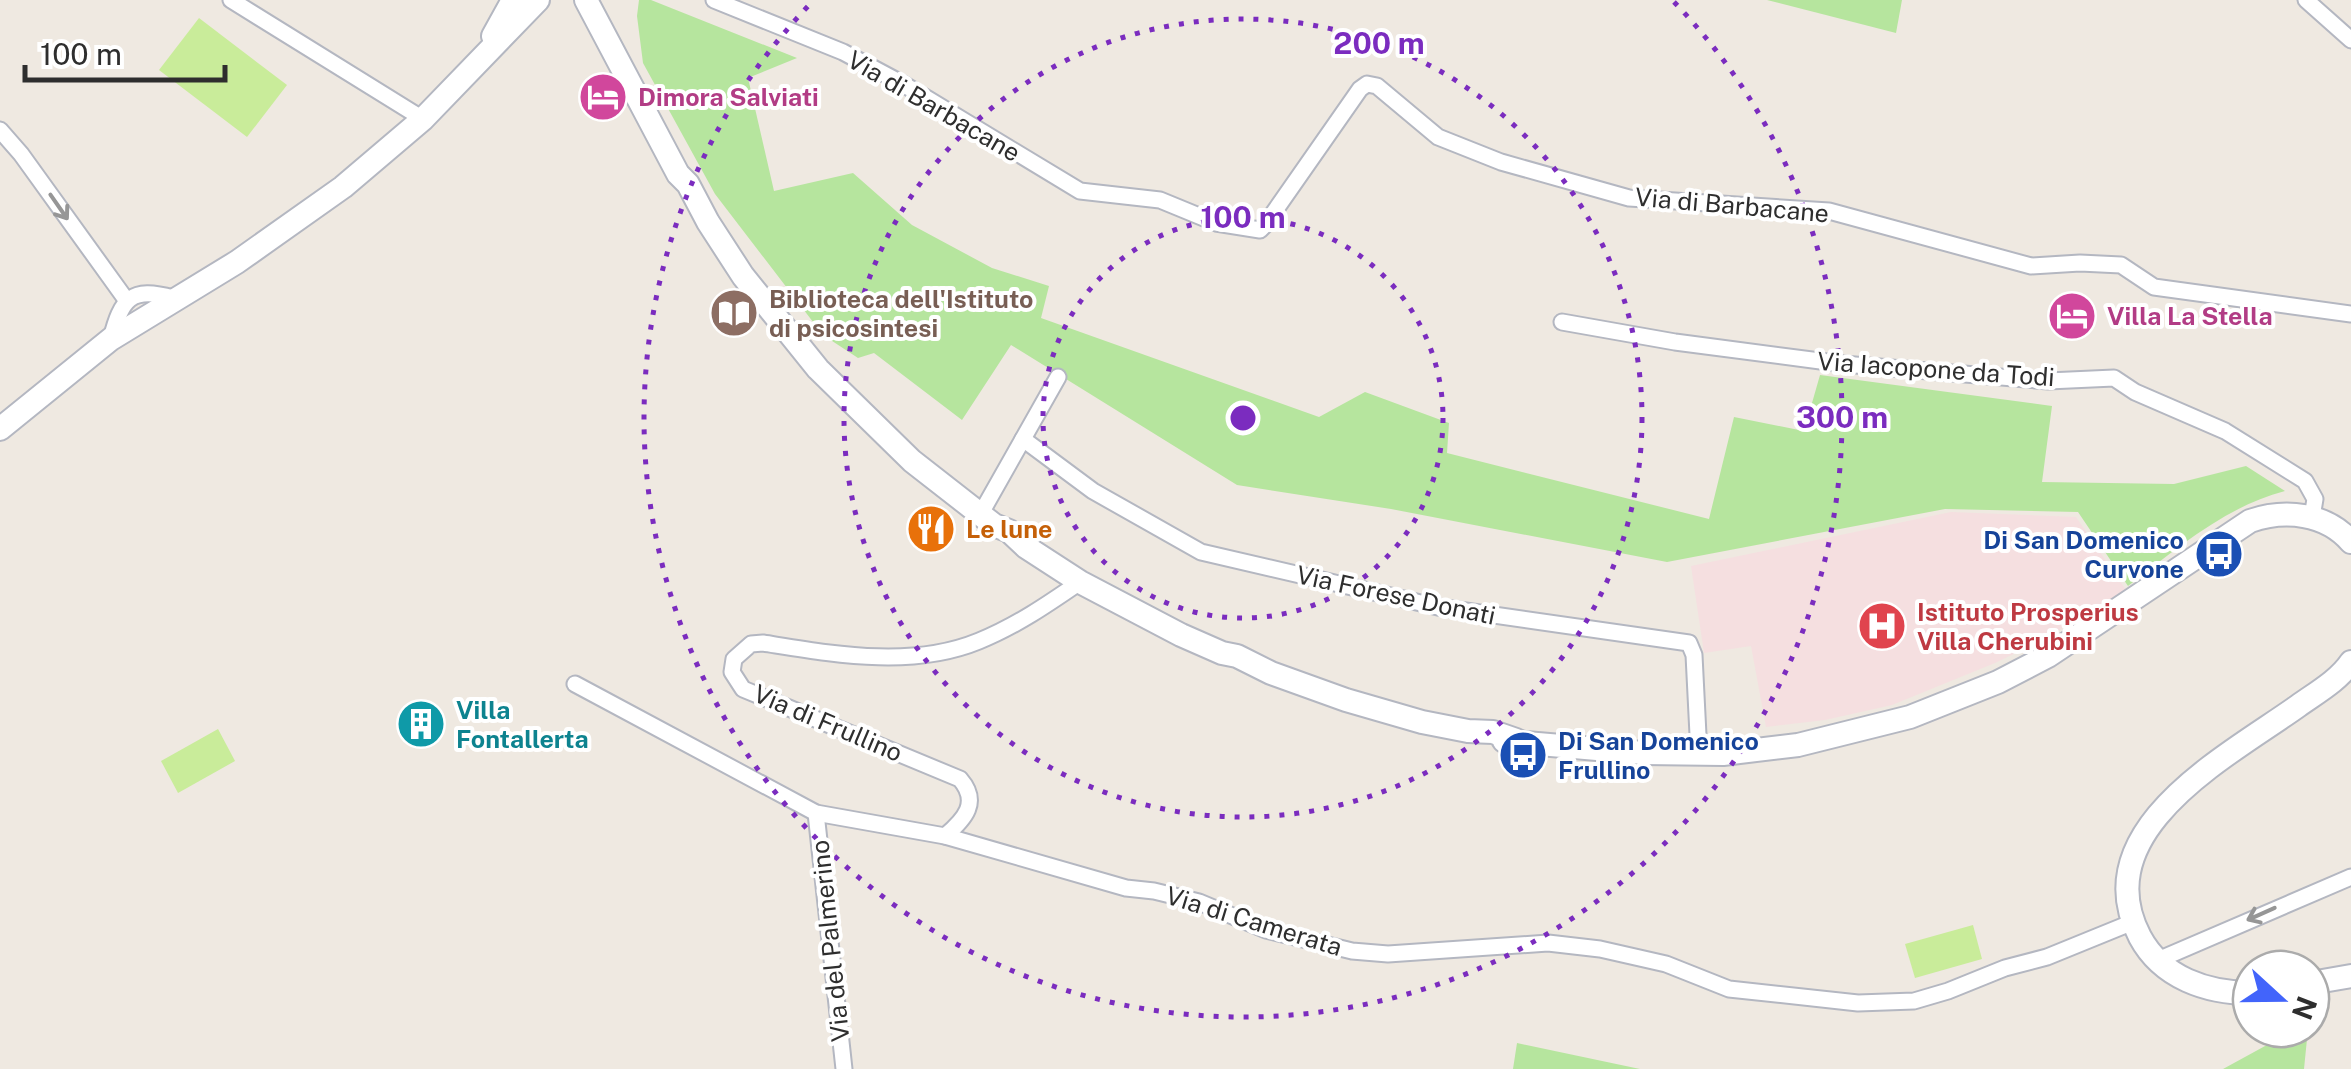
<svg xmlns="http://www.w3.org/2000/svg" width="2351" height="1069" font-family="'Public Sans',sans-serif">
<rect width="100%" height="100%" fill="#efe9e1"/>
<!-- medical -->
<path fill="#f5dfe0" d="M1951,512L2076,517L2126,590L2043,640L1995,663L1892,705L1825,720L1766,727L1751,646L1704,653L1691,566Z"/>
<!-- green -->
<g fill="#b6e59e">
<path d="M639,0H651L797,58L748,78L774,191L853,173L912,225L992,268L1049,286L1041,318L1319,417L1365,392L1449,423L1447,453L1709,519L1734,417L1804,431L1820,375L2052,406L2042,482L2174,484L2246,466L2285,491C2224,507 2177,549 2128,586L2078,512L1945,509L1667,562L1391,509L1237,485L1011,345L962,420L874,353L858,358L823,335L715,194L643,63L637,16Z"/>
<path d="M1767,0H1902L1896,33Z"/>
<path d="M2291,1029H2308L2304,1069H2223L2287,1034Z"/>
<path d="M1517,1043L1640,1069H1513Z"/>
</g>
<!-- pitch -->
<g fill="#c9ec9a">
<path d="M199,18L287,85L247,137L159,70Z"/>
<path d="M218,729L235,761L178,793L161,761Z"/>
<path d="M1973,925L1982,959L1915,978L1905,944Z"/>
</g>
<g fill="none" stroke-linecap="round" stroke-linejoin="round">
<!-- minor casing -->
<g stroke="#b4b7c1" stroke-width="19">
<g id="minor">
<path d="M231,0L423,119"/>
<path d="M714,0L843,52L903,84L1080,191L1160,200L1216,223L1260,230L1265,225L1360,89L1367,84L1377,86L1438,137L1501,162L1629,198L1829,211L2031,266L2080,263L2121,265L2154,287L2351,314"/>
<path d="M2306,0L2351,40"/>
<path d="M0,130L21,154L127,301"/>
<path d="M1562,322L1675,342L1843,364L2048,381L2114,378L2135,392L2225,431L2305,481L2315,499L2312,517"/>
<path d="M111,339C121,299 131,286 173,298"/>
<path d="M1023,439L1093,491L1201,552L1438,607L1689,643L1694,655L1699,755"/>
<path d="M980,515L1058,377"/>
<path d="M575,684L816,813L945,836L1126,888L1154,891L1199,902L1266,930L1352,951L1388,954L1548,943L1600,949L1666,964L1729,989L1858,1003L1914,1001L1948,991L2005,968L2047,957L2133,922"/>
<path d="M816,813L844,1069"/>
<path d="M945,836C965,819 980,802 960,779L743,689L732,672L734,659L751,644L763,643C833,654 911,669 979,641C1016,626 1048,604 1080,582"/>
<path d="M2158,960L2351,877"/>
</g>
</g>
<!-- secondary casing -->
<g stroke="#b4b7c1" stroke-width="26">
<g id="secondary">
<path d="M586,0L678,174L688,184L708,222L743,276L818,369L912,461L994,525L1009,531L1026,547L1080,582L1181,635L1222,653L1237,656L1271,673L1346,700L1422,722L1468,731L1493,732L1516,740"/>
<path d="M493,36L513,0"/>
<path d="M0,429L111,339L237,262L343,187L423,119L538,0"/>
<path d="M1504,741L1643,753L1723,754L1798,745L1910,717L1998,682L2048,656L2250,521C2285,509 2326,513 2351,542"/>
<path d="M2311,983L2351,976"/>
<path d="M2251,993C2207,993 2162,978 2140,937C2084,830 2228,756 2298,706C2316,693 2338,681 2351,662"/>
</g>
</g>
<!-- minor -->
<use href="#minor" stroke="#fff" stroke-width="15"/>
<!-- secondary -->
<use href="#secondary" stroke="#fff" stroke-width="22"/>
</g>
<!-- one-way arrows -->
<defs><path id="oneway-shaft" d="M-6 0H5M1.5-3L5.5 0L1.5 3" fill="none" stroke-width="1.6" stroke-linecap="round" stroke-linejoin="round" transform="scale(2.5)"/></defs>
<g stroke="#969696">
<use href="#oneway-shaft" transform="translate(59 207) rotate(55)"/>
<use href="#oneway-shaft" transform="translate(2261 914) rotate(156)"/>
</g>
<!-- distance rings -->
<g fill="none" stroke="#7b2cbf" stroke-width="5" stroke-dasharray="5 10">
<circle cx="1243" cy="418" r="200"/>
<circle cx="1243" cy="418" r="399"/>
<path d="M1674 2A599 599 0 1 1 812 2"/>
</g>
<!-- icons -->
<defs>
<g id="hotel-disc" transform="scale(2.5)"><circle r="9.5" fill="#d1479c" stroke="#fff"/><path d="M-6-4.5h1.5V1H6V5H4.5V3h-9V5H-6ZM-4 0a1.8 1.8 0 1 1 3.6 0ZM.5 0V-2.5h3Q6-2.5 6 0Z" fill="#fff"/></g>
<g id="library-disc" transform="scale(2.5)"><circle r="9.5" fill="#8d6e63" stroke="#fff"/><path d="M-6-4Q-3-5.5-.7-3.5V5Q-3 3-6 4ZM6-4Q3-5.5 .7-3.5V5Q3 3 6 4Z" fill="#fff"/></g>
<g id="restaurant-disc" transform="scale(2.5)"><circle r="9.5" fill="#e8710a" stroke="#fff"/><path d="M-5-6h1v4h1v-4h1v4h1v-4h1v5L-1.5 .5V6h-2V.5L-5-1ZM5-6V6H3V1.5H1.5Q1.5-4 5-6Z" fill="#fff"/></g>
<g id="bus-disc" transform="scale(2.5)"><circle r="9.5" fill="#1a4fb4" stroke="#fff"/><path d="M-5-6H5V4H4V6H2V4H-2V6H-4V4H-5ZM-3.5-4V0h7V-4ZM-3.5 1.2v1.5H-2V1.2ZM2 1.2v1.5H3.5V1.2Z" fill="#fff"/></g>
<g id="hospital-disc" transform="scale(2.5)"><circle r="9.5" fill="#e0444e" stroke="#fff"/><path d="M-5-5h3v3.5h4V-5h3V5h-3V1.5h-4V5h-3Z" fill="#fff"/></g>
<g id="building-disc" transform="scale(2.5)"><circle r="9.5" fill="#0f9aa8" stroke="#fff"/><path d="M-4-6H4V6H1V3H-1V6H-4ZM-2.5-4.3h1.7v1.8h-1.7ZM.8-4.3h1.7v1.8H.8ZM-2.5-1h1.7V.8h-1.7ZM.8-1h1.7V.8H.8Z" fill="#fff"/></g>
</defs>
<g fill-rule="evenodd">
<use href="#hotel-disc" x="603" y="97"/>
<use href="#library-disc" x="734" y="313"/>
<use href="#hotel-disc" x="2072" y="316"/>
<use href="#restaurant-disc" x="931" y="529"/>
<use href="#bus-disc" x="2219" y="554"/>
<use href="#hospital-disc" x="1882" y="626"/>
<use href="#building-disc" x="421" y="724"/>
<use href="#bus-disc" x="1523" y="755"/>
</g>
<g text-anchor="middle" stroke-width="8" stroke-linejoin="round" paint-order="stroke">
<!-- hotel labels -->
<g font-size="25" font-weight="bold" fill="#b23c85" stroke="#fff" text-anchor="start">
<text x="638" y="106">Dimora Salviati</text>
<text x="2107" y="325">Villa La Stella</text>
</g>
<!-- street labels -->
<g font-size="25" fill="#2e2e2e" stroke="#fff">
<text transform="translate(934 106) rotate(30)" y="9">Via di Barbacane</text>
<text transform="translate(1732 205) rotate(5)" y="9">Via di Barbacane</text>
<text transform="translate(1936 369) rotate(4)" y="9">Via Iacopone da Todi</text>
<text transform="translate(1396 595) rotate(12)" y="9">Via Forese Donati</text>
<text transform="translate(828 723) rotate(23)" y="9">Via di Frullino</text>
<text transform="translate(1254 921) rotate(17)" y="9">Via di Camerata</text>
<text transform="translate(830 941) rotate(-96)" y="9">Via del Palmerino</text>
</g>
<!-- education labels -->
<g font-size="25" font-weight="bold" fill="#785e54" stroke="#fff" text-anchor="start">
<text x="769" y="308">Biblioteca dell'Istituto<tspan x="769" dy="29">di psicosintesi</tspan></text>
</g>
<!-- food labels -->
<g font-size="25" font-weight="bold" fill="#c56008" stroke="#fff" text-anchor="start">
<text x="966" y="538">Le lune</text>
</g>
<!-- transit labels -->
<g font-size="25" font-weight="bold" fill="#164399" stroke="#fff" text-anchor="end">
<text x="2184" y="549">Di San Domenico<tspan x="2184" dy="29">Curvone</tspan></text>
<text x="1558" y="750" text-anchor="start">Di San Domenico<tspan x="1558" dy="29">Frullino</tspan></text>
</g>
<!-- health labels -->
<g font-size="25" font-weight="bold" fill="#be3a42" stroke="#fff" text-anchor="start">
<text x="1917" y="621">Istituto Prosperius<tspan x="1917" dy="29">Villa Cherubini</tspan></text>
</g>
<!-- culture labels -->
<g font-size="25" font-weight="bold" fill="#0d838f" stroke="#fff" text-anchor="start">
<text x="456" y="719">Villa<tspan x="456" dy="29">Fontallerta</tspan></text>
</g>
</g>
<circle cx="1243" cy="418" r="15" fill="#7b2cbf" stroke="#fff" stroke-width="5"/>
<g font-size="30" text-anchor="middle" font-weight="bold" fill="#7b2cbf" stroke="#fff" stroke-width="8" stroke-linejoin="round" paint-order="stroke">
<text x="1379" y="54">200 m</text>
<text x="1243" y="228">100 m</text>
<text x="1842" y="428">300 m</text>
</g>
<!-- north arrow -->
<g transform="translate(2281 999) rotate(111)"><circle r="48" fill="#ffffff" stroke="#ababab" stroke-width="2.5"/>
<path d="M0-8L18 38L0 25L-18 38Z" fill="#4264fb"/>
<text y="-15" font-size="28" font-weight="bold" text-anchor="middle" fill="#2e2e2e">N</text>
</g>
<!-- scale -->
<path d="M25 65v15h200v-15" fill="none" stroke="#2e2e2e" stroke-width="5"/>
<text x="40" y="65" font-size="30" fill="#2e2e2e" stroke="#ffffff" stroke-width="8" paint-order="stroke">100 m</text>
</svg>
